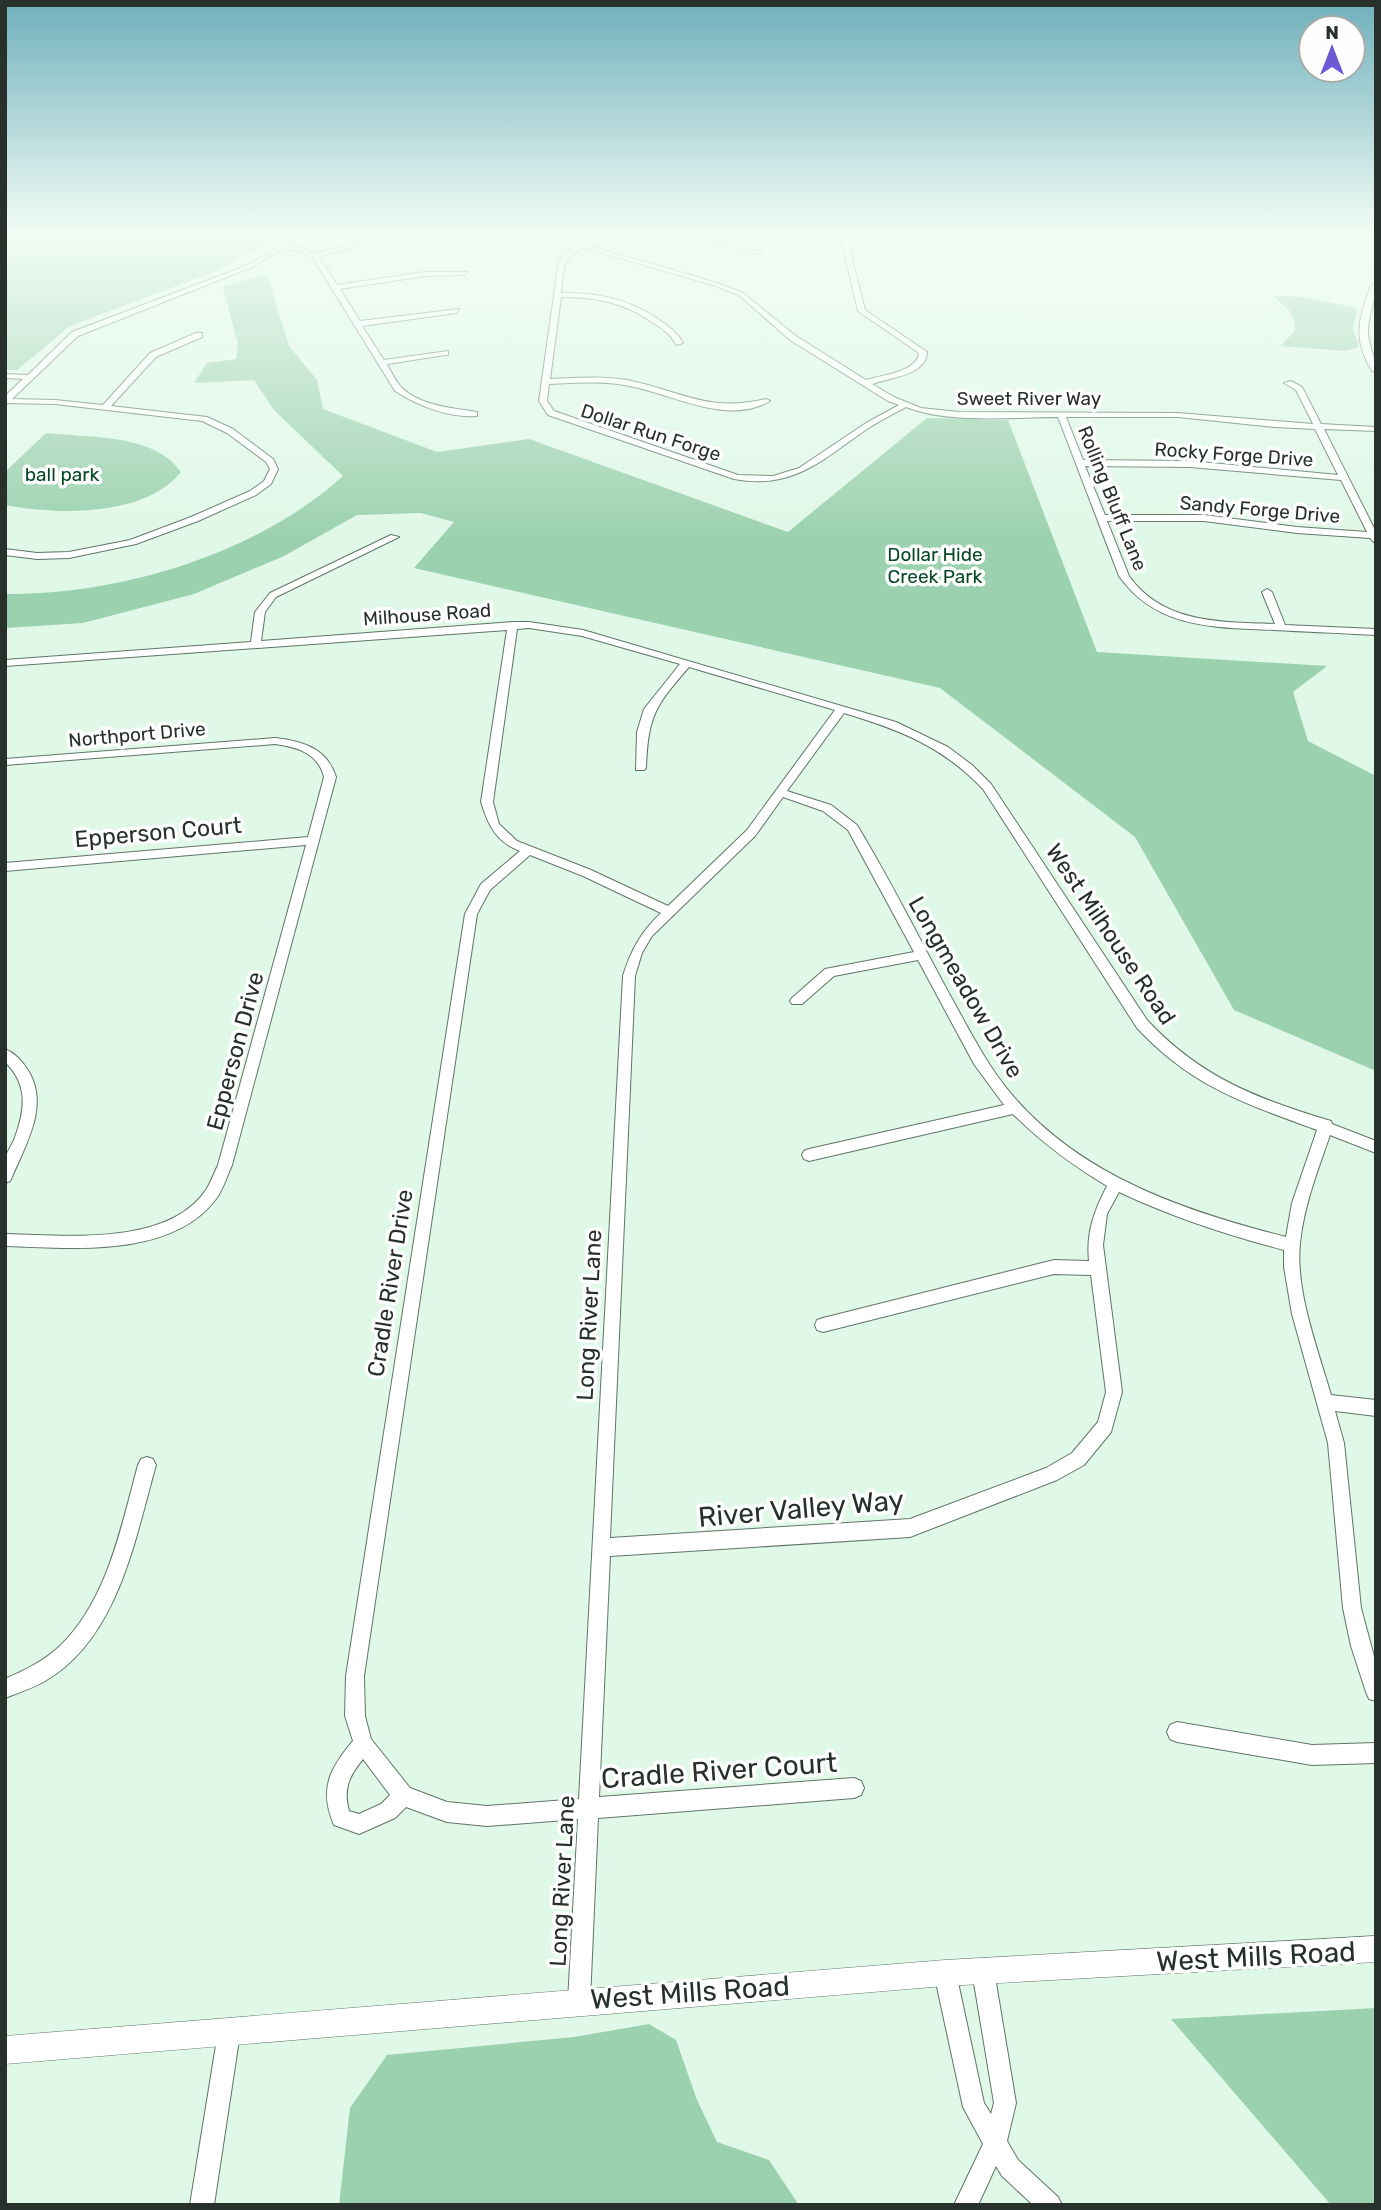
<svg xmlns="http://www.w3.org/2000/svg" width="1381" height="2210" font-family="Rubik,sans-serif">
<rect width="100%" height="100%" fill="#e0f8e8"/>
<!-- green -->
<g fill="#9cd1af">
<path d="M5,230H283L279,236L216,271L70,326L17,370H5Z"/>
<path d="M267,274L289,346L317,380L323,409L437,452L529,439L788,532L927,418L1008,420L1097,652L1327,666L1293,692L1308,741L1376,776V1071L1234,1010L1135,837L940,688L414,568L454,522L421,513L357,515L284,556L194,594L83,623L5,628V594C120,595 257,554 343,476L274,410L254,380L194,383L207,363L236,359L238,344L223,287Z"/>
<path d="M1273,296L1303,297L1357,308L1353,329L1359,347L1345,351L1280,346L1295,331L1294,320L1289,310Z"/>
<path d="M46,433C88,438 154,433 181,472C145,517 57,515 5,505V472Z"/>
<path d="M1376,2008V2205H1331L1171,2019Z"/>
<path d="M649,2024L676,2040L697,2100L717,2142L769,2160L799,2205H339L350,2108L387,2055L574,2037Z"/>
</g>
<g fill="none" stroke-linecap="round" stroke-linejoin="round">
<!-- minor casing -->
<g stroke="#607567" stroke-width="2">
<g id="minor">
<path d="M294,230H300L286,245L303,248L315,254L373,238L477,237L475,240L373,242L319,257L337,285L425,272H467L465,275L425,276L340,289L360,321L459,309L456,313L362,326L384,360L448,351V355H445L387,364C391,372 396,382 402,388C421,406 453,408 477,412V416C449,418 418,406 395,391L313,258L299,251L282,249L252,267L78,336L12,399L55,400L103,405L150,353L196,333H202V337L156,357L111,406L207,417L233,429L273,459L278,469L271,484L256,495L198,521L136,544L69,558L37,559L5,555V549L37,553L69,552L130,540L191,517L250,491L264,481L270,469L266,462L227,433L202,421L55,404L5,403V396L23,379L5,378V374L28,375L72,332L248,265L275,250Z"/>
<path d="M558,230H565L586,243L624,230H633L590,246L717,283L743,293L796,336L866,380C882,375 917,372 919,353L858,311L839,230H845L865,310L927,352C927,375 889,378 872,384L894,397L921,408L959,412L1178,413L1313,424L1296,390L1284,383L1291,381L1302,387L1321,424L1376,427V431L1324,429L1376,532V544L1370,538L1297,533L1204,521H1107L1129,576C1163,624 1222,622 1275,624L1262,592L1267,589L1272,592L1285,625L1376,629V635C1342,633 1308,632 1274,630C1216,627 1157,630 1119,576L1058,417C1012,417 949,424 906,407C893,414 879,421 867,429C822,460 793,490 734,479L548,415L539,401L559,260L569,250L580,245ZM585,248L713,285L739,295L790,340L888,401L899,405L866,423L799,468L773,476L738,475L554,411L547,401L549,384C574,383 600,381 624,385C670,392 725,427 770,401L766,399C706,413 682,391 627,380C601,376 575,378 550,379L561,297C595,297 623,302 652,322C662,328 671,334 676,345L683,343C677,331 666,325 655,317C625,298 596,293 561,293C564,270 560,257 585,248ZM1066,417H1178L1275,427L1315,429L1338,475L1190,461L1083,460ZM1085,466L1190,467L1341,480L1367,532L1297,527L1204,515H1105Z"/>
<path d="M688,230H694L701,238L762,252L759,254L697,240Z"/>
<path d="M391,535L399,537L276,597L265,612L261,641L513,622H529L583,630L896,722L948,747L972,765L991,784L1147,1020C1201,1078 1258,1099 1331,1121L1332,1124L1376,1141V1153L1330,1135C1318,1170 1304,1205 1300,1243C1295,1291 1318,1349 1331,1395L1376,1400V1416L1335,1411L1344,1443L1361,1608L1376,1664V1701L1369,1699L1366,1692L1351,1646L1343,1608L1328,1443L1292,1314L1284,1267V1250C1227,1235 1172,1217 1119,1192L1107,1214L1103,1245L1122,1392L1111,1432L1084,1465L1057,1480L910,1537L610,1556L599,1797L854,1778L861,1781L864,1788L861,1795L854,1798L598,1818L590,2001L587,2009L579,2012L571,2009L568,2001L578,1819L487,1826L447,1822L406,1807L395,1818L359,1834L334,1825C319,1790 329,1769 353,1741L345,1716L346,1676L465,914L481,884L520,851C496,842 488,825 481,802L507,630L5,666V660L251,642L255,612L270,593ZM529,628L582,636L680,664L644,709L637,732L636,770H644L646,768C648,716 655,706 689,667L835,710L747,830L668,906L591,870L517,841L499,824L493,802L517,629ZM844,713C900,730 942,746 983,789L1137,1028C1192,1087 1244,1103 1317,1130L1292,1203L1286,1237C1185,1211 1083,1177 1013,1096C987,1066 970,1031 951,997C920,940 891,881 857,825L831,805L787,791ZM783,797L823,811L848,830L914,952L825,969L792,998L790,1001L792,1004H802L834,976L918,960L974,1064L1004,1105L809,1149L804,1151L802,1155L804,1159L809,1161L1013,1114C1042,1143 1072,1165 1107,1186C1094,1211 1086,1233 1089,1261L1054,1260L823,1318L817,1320L815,1325L817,1330L823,1332L1054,1274L1091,1275L1106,1392L1098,1422L1072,1453L1046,1468L910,1519L610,1538L635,976L642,953L652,936L755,836ZM530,855L583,876L661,913C641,932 631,950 623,976L579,1799L487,1806L447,1802L410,1788L371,1739L365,1716L364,1676L477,914L490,890ZM363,1759L390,1795L381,1804L359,1814L349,1811C343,1789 349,1776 363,1759Z"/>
<path d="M275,738C302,741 327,748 336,777L232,1165C227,1176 223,1190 216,1199C171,1259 70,1248 5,1246V1234C65,1235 167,1247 206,1190C211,1182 214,1173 218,1165L306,845L5,871V863L308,837L324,777C318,753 297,747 275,744L5,765V759Z"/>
<path d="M5,1049C15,1053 23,1062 29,1072C49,1106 26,1144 12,1177L10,1181L5,1183C5,1176 4,1167 5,1160C6,1154 11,1146 14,1140C25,1111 29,1085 5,1062Z"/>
<path d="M147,1457L153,1459L156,1465C135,1539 118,1639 45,1681C33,1688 18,1693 5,1698V1679C25,1670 44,1661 60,1646C108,1599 121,1527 138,1465L141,1459Z"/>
<path d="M1177,1722L1312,1745L1376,1743V1763L1312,1765L1177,1742L1170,1739L1167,1732L1170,1725Z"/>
<path d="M983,1960L991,1963L994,1971L1016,2103L1007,2141L1018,2160L1058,2197L1062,2205H1033L1002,2176L996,2166L978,2205H954L983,2144L963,2107L934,1973L937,1965L945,1962L953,1965L956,1973L984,2103L991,2114L994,2103L972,1971L975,1963Z"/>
<path d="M229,2022L237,2025L240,2033L214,2205H190L218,2033L221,2025Z"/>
</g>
</g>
<!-- tertiary casing -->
<g stroke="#607567" stroke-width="1">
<path id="tertiary" d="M1376,1936V1962L945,1986L5,2064V2036L945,1960Z"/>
</g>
<!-- secondary casing -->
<g stroke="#607567" stroke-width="2">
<path id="secondary" d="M1376,283C1376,299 1369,312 1368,328C1367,343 1376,357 1376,372L1372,371C1353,340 1358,319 1371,286Z"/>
</g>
<!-- minor -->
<use href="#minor" fill="#fff" fill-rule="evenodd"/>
<!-- tertiary -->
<use href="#tertiary" fill="#fff" fill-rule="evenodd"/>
<!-- secondary -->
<use href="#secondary" fill="#fff" fill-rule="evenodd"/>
</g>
<!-- sky -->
<linearGradient id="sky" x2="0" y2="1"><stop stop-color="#6fb0bc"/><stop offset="0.43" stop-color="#f1fcf5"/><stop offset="1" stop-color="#f1fcf5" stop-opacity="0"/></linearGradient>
<rect width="1381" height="539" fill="url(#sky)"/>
<g text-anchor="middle" stroke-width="7" stroke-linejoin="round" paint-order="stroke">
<!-- far-street labels -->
<g font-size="19" fill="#27302a" stroke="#fefefe">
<text x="1029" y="405">Sweet River Way</text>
<text transform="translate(651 432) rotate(18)" y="7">Dollar Run Forge</text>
<text transform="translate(1234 454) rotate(4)" y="7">Rocky Forge Drive</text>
<text transform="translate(1113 498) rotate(68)" y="7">Rolling Bluff Lane</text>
<text transform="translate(1260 509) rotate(5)" y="7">Sandy Forge Drive</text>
<text transform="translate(427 614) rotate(-4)" y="7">Milhouse Road</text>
<text transform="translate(137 734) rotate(-5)" y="7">Northport Drive</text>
</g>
<!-- far-park labels -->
<g font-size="19" fill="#074829" stroke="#fefefe">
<text x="62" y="481">ball park</text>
<text x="935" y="561">Dollar Hide<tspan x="935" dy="22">Creek Park</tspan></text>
</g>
<!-- street labels -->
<g font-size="23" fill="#27302a" stroke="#fefefe">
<text transform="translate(158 832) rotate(-5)" y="8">Epperson Court</text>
<text transform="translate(1111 934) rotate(56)" y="8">West Milhouse Road</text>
<text transform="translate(966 987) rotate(60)" y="8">Longmeadow Drive</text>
<text transform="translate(235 1051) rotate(-75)" y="8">Epperson Drive</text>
<text transform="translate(390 1283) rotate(-81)" y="8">Cradle River Drive</text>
<text transform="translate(589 1315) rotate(-87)" y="8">Long River Lane</text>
<text transform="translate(562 1881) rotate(-87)" y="8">Long River Lane</text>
</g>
<!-- near-street labels -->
<g font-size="28" fill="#27302a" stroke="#fefefe">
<text transform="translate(801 1508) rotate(-5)" y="10">River Valley Way</text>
<text transform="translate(719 1770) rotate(-4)" y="10">Cradle River Court</text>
<text transform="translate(1256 1956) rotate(-3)" y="10">West Mills Road</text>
<text transform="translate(690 1992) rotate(-4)" y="10">West Mills Road</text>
</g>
</g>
<!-- border -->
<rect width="1381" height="2210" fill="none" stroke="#27302a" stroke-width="14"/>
<!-- north arrow -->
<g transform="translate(1332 49)"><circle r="33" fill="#fefefe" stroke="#a8aca9" stroke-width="2"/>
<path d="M0-5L12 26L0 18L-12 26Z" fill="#6c59d3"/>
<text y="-10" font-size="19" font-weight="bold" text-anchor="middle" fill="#27302a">N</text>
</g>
</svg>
